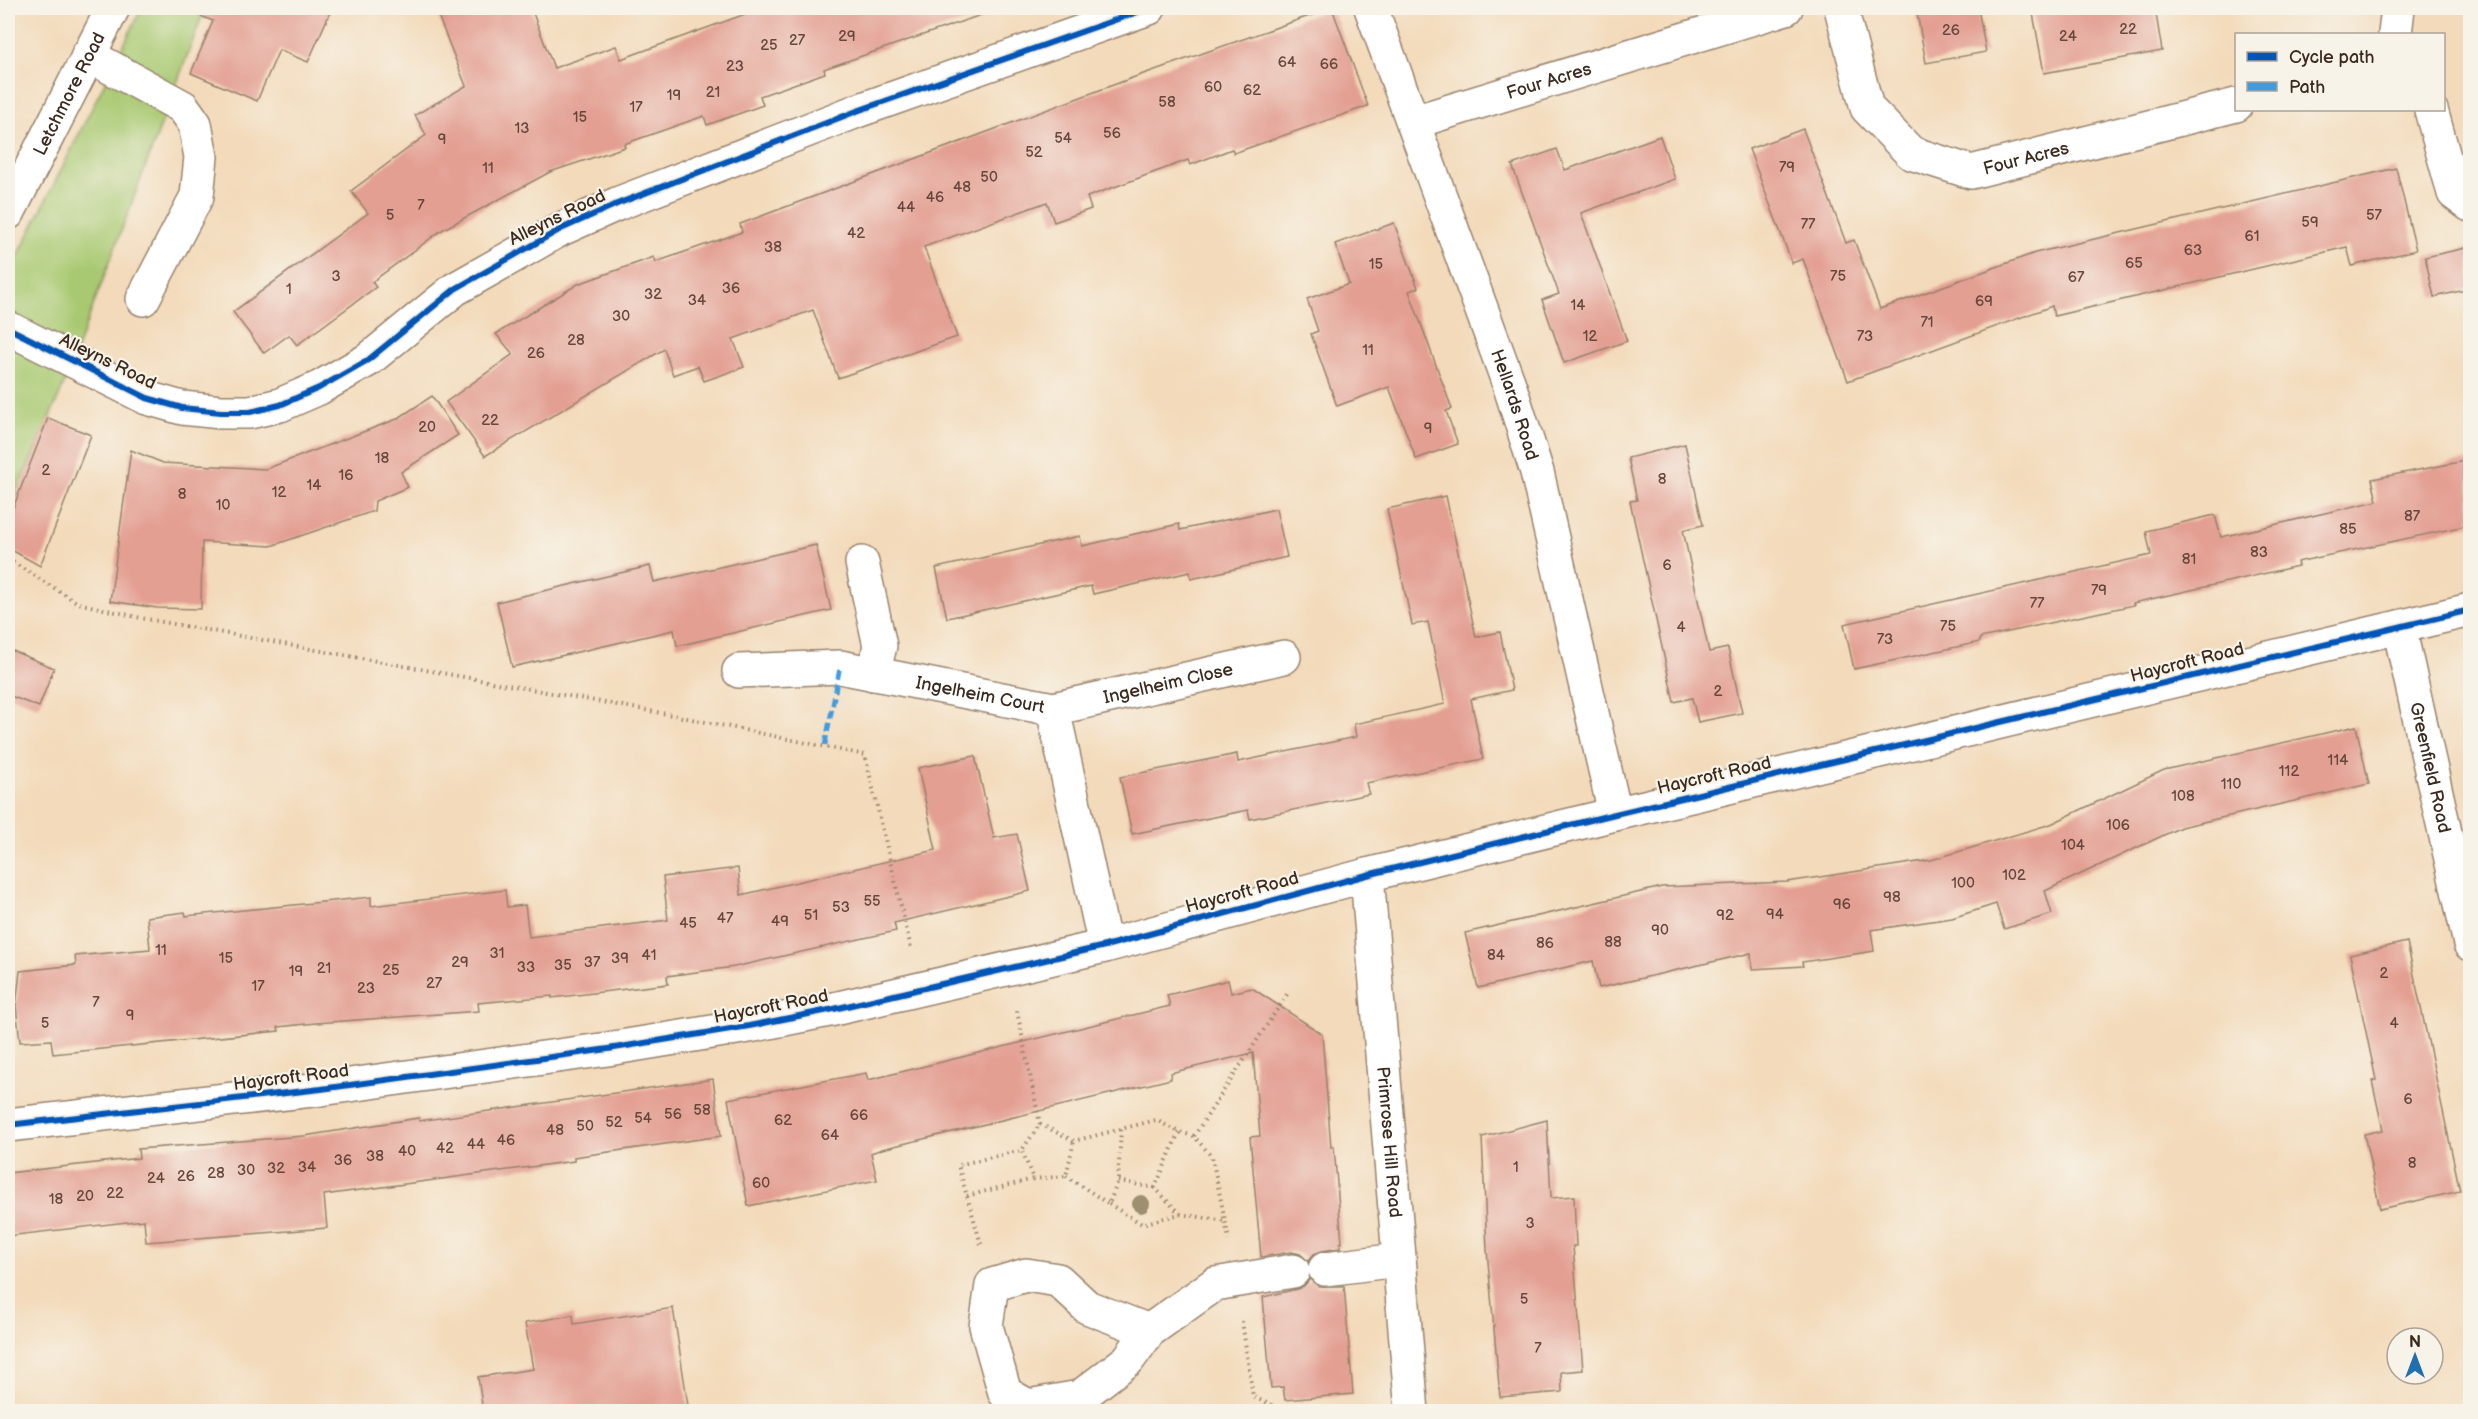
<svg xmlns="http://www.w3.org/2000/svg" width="2478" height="1419" font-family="'Balsamiq Sans',sans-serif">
<rect width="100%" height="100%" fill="#f7f3e8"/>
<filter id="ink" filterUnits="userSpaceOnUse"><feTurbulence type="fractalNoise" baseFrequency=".0167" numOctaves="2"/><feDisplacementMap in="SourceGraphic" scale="12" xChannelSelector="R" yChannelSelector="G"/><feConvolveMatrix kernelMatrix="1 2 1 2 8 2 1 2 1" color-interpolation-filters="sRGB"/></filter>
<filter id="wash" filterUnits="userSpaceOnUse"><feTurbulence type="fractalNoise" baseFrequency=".008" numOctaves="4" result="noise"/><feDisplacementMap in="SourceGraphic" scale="24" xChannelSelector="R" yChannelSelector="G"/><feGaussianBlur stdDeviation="1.35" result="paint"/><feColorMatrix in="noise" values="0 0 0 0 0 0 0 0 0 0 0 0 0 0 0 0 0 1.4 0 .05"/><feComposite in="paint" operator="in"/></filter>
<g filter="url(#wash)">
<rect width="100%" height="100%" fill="#f3daba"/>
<!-- green -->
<path fill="#a8c971" stroke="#727a48" stroke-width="1.5" d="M142,8H205L60,394L8,510V276Z"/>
<g id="blocks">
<!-- building -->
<g fill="#e39f92">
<path d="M180,8H332L308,62L279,50L257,101L191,73L213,21Z"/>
<path d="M435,8H531L554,68L616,46L621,59L762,8H983L984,14L824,69L825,73L760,96L763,105L707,125L704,116L624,144L625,147L550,172L442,230L372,282L376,287L297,345L289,335L264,353L233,312L368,213L351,191L426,135L415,115L466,86Z"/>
<path d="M1332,8L1368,106L1234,153L1232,149L1190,165L1188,160L1087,197L1091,209L1054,222L1047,202L924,247L957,337L838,378L813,310L733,339L744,367L704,381L698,366L673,375L664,349L485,456L446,402L513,354L496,334L578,284L654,257L656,262L742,232L740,224L1132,78Z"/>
<path d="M1916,8H1978L1986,52L1926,63Z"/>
<path d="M2032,8H2155L2162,51L2044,73Z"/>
<path d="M1803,129L1846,243L1854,240L1880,309L2035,253L2396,168L2416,250L2352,266L2347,247L2054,316L2052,306L1848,381L1803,259L1792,263L1749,149Z"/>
<path d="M1660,136L1675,179L1581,213L1627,341L1564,363L1542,300L1559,294L1512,165L1557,149L1565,170Z"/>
<path d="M1394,223L1418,288L1409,291L1452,409L1446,411L1458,444L1416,459L1389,387L1337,406L1311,334L1318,331L1307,299L1349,284L1335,244Z"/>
<path d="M2470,247V289L2434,297L2425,257Z"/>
<path d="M432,396L458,435L401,472L408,487L375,501L374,511L271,546L202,542L201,609L157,608L110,601L131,450L163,463L266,469L397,419Z"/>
<path d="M48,418L91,435L40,566L8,548V521Z"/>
<path d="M1685,444L1703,525L1683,530L1709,652L1728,648L1742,713L1698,722L1692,698L1674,702L1630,501L1637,500L1628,458Z"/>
<path d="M2470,460V525L2297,562L2298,566L2133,603L2134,605L1980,638V642L1854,669L1844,624L2151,555L2146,531L2215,515L2221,537L2377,501L2372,479Z"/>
<path d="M1446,496L1476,637L1500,632L1512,690L1471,699L1483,759L1366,783L1369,794L1250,819L1248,810L1132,834L1120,777L1237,754L1238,762L1356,737L1354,724L1445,704L1428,622L1412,625L1387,509Z"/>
<path d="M1276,509L1287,557L1191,579L1190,572L1093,594L1091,586L947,618L936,568L1080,536L1082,546L1179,524L1180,530Z"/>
<path d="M816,545L831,610L677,646L674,630L512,667L497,602L650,566L654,582Z"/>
<path d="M8,649L54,668L39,707L8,695Z"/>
<path d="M2356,726L2369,784L2181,827L2045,891L2052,914L2004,929L1996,904L1952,918L1871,930L1874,951L1802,962L1803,966L1752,969L1751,953L1599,988L1593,961L1478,988L1465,933L1662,887L1787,882L1931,860L2051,824L2164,770Z"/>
<path d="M975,756L994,838L1017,834L1030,891L894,923L896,931L734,967L667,976L668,984L552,998V996L478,1003L479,1011L316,1023L278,1027L279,1031L53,1054L51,1040L20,1042L16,1006L20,971L76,965L75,956L150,949L147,917L185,912L186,916L371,897V906L505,890L507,907L525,905L529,937L668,920L663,877L738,868L741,895L936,850L918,768Z"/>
<path d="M2407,942L2460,1191L2380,1209L2364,1134L2383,1130L2372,1081L2376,1080L2350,955Z"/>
<path d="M1228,980L1231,993L1252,988L1322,1034L1331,1147H1334L1342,1243H1340V1248L1322,1251L1314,1254L1308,1261L1300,1254L1291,1252L1261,1257L1250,1137L1260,1136L1253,1053L1170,1073L1171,1079L882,1149L871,1153L877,1180L748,1206L728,1099L866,1073L868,1080L1170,1006L1167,995Z"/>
<path d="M713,1079L721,1136L574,1157V1161L324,1195L327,1228L146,1242L144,1220L8,1236V1173L139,1158L138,1149L304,1136L419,1118V1121Z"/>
<path d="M1547,1120L1551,1198L1574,1196L1576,1246H1573L1583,1370L1561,1372L1562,1392L1500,1397L1487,1250L1482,1137Z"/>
<path d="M1310,1279L1318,1286H1344L1353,1394L1285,1400L1283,1387L1271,1388L1263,1297L1297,1289L1304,1286Z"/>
<path d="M673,1308L689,1412H483L478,1377L533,1369L525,1323L573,1315L574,1324Z"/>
</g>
</g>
</g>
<g filter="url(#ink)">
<use href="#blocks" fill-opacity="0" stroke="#97826c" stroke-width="1.5"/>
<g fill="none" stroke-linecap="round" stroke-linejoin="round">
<!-- minor casing -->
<g stroke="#97826c" stroke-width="36">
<g id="minor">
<path id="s1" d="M1371,8L1510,387L1537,472L1615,814"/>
<path id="s2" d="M1841,8L1867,108L1911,153L1971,172L2236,105"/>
<path d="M2395,34L2398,8"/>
<path d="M88,55L183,107L195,124L201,157L197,196L143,299"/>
<path d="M2431,110L2454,193L2470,205"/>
<path id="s3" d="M1414,122L1786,8"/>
<path id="s4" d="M8,213L113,8"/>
<path d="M8,328L147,398L182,408L221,412H250L280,405L319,388L368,360L455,289L561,229L617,204L857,111L1149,8"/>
<path d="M862,563L880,646L873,674"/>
<path id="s5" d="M2399,627L2470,944"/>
<path id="s6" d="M739,671L840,667L1053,709L1105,946"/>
<path id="s7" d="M1053,709L1284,657"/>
<path id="s8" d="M1367,875L1412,1412"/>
<path d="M8,1125L321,1089L608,1049L749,1026L834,1009L1105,946L1367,875L1615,814L2470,610"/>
<path d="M1325,1269L1398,1260"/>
<path d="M1149,1331L1087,1307L1058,1280L1026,1275L992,1285L986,1326L1005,1393L1028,1406L1080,1397L1128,1360L1149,1331L1215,1284L1293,1271"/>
</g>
</g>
<!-- path -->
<g stroke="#97826c" stroke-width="4" stroke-dasharray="1.5 4.5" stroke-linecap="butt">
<path d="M8,559L78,603L141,618L672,715L865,755L911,948"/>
<path d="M1017,1011L1040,1124"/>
<path d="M1179,1132L1155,1188L1180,1214"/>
<path d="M1194,1136L1288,993"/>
<path d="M1066,1176L1109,1204L1118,1181L1121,1129"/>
<path d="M1033,1179L1066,1176L1074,1141"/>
<path d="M1118,1181L1155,1188"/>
<path d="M967,1196L1033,1179L1022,1150"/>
<path d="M1109,1204L1142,1224L1180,1214L1226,1221"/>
<path d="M981,1244L958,1165L1022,1150L1040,1124L1074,1141L1156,1120L1179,1132L1194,1136L1212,1157L1229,1240"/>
<path d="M1242,1321L1253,1397L1285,1411"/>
</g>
<!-- minor -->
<use href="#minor" stroke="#fff" stroke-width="33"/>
<!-- quiet -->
<path stroke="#3f9ce0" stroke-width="4.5" stroke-dasharray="9 4.5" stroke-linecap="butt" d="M825,745L840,667"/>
<!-- cycleway casing -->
<g stroke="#f7f3e8" stroke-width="10">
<g id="cycleway">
<path d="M8,328L147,398L182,408L221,412H250L280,405L319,388L368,360L455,289L561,229L617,204L857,111L1149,8"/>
<path d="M8,1125L321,1089L608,1049L749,1026L834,1009L1105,946L1367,875L1615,814L2470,610"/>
</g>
</g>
<!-- cycleway -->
<use href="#cycleway" stroke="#0057b8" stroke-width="6"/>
</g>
<!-- trees -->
<circle fill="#9d8f70" cx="1141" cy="1204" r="9"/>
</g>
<g text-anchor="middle" stroke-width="4.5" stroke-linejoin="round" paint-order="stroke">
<!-- number labels -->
<g font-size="15" fill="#65473b">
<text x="2128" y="34">22</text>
<text x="1951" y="35">26</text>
<text x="847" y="41">29</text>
<text x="2068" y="41">24</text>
<text x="797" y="45">27</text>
<text x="769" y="50">25</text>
<text x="1287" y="67">64</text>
<text x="1329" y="69">66</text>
<text x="735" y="71">23</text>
<text x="1213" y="92">60</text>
<text x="1252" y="95">62</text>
<text x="713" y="97">21</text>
<text x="674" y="100">19</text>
<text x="1167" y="107">58</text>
<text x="636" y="112">17</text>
<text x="580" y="122">15</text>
<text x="522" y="133">13</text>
<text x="1112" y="138">56</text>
<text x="1063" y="143">54</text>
<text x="442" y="144">9</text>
<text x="1034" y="157">52</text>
<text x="1787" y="172">79</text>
<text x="488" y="173">11</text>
<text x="989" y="182">50</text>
<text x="962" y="192">48</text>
<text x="935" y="202">46</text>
<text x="421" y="210">7</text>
<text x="906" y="212">44</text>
<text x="390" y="220">5</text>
<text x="2374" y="220">57</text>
<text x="2310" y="227">59</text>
<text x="1808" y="229">77</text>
<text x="856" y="238">42</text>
<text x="2252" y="241">61</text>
<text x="773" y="252">38</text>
<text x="2193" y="255">63</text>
<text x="2134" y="268">65</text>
<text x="1376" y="269">15</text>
<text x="336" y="281">3</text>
<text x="1838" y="281">75</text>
<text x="2076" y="282">67</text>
<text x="731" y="293">36</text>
<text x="289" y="294">1</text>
<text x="653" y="299">32</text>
<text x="697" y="305">34</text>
<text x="1984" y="306">69</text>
<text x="1578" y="310">14</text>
<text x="621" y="321">30</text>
<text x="1927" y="327">71</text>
<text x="1590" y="341">12</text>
<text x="1865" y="341">73</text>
<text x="576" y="345">28</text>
<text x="1368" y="355">11</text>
<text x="536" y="358">26</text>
<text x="490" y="425">22</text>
<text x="427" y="432">20</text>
<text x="1428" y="433">9</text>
<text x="382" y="463">18</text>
<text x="46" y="475">2</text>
<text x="346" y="480">16</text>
<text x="1662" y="484">8</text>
<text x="314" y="490">14</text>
<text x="279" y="497">12</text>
<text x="182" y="499">8</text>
<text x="223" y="510">10</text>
<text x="2412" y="521">87</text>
<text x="2348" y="534">85</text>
<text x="2259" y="557">83</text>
<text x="2189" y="564">81</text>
<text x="1667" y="570">6</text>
<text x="2099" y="595">79</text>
<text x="2037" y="608">77</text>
<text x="1948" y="631">75</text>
<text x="1681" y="632">4</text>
<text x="1885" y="644">73</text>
<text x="1718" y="696">2</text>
<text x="2338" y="765">114</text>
<text x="2289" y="776">112</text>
<text x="2231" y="789">110</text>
<text x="2183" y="801">108</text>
<text x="2118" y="830">106</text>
<text x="2073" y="850">104</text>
<text x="2014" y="880">102</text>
<text x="1963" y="888">100</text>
<text x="1892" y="902">98</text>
<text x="872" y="906">55</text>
<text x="1842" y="909">96</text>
<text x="841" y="912">53</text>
<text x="1775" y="919">94</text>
<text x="811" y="920">51</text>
<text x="1725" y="920">92</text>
<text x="725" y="923">47</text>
<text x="780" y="926">49</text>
<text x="688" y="928">45</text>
<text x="1660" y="935">90</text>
<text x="1613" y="947">88</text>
<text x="1545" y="948">86</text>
<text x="161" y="955">11</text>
<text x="497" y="958">31</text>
<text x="649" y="960">41</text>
<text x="1496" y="960">84</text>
<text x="226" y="963">15</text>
<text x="620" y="963">39</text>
<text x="460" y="967">29</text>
<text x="592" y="967">37</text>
<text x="563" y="970">35</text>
<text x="526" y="972">33</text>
<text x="324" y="973">21</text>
<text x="391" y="975">25</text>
<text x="296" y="976">19</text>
<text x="2384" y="978">2</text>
<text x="434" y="988">27</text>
<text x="258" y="991">17</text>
<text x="366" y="993">23</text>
<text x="96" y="1007">7</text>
<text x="130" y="1020">9</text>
<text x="45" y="1028">5</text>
<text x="2394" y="1028">4</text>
<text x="2408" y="1104">6</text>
<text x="702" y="1115">58</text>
<text x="673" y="1119">56</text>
<text x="859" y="1120">66</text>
<text x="643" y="1123">54</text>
<text x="783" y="1125">62</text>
<text x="614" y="1127">52</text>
<text x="585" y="1131">50</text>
<text x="555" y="1135">48</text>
<text x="830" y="1140">64</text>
<text x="506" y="1145">46</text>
<text x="476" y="1149">44</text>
<text x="445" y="1153">42</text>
<text x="407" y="1156">40</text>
<text x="375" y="1161">38</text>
<text x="343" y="1165">36</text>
<text x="2412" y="1168">8</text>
<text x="307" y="1172">34</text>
<text x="1516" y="1172">1</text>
<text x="276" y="1173">32</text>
<text x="246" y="1175">30</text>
<text x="216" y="1178">28</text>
<text x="186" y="1181">26</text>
<text x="156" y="1183">24</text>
<text x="761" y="1188">60</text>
<text x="115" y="1198">22</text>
<text x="85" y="1201">20</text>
<text x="56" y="1204">18</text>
<text x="1530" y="1228">3</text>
<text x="1524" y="1304">5</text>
<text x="1538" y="1353">7</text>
</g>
<!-- street labels -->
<g font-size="18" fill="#3b2a1e" stroke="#f7f3e8">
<text dy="6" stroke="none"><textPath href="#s3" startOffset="141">Four Acres</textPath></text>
<text dy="6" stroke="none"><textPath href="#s4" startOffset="134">Letchmore Road</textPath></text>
<text dy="6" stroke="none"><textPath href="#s2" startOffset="286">Four Acres</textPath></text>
<text transform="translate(557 217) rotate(-26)" y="6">Alleyns Road</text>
<text transform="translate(108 361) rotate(26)" y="6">Alleyns Road</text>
<text dy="6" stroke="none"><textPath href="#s1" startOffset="422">Hellards Road</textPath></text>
<text transform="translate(2187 662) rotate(-14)" y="6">Haycroft Road</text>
<text dy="6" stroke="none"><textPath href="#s7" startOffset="118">Ingelheim Close</textPath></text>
<text dy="6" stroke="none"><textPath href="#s6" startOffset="244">Ingelheim Court</textPath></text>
<text dy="6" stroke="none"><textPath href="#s5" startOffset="144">Greenfield Road</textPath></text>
<text transform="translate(1714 775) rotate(-13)" y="6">Haycroft Road</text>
<text transform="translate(1242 892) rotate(-15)" y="6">Haycroft Road</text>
<text transform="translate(771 1006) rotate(-11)" y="6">Haycroft Road</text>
<text transform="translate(291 1077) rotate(-7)" y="6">Haycroft Road</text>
<text dy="6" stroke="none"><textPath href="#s8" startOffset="268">Primrose Hill Road</textPath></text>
</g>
</g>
<!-- margin -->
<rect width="2478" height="1419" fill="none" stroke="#f7f3e8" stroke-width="30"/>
<!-- legend -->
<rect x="2235" y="33" width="210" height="78" fill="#f7f3e8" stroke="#aca397" stroke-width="1.5"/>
<rect x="2247" y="52" width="30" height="9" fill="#0057b8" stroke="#aca397" stroke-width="1.5"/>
<text x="2289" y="63" font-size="18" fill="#3b2a1e">Cycle path</text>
<rect x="2247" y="82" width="30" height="9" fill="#3f9ce0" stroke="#aca397" stroke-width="1.5"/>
<text x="2289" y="93" font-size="18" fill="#3b2a1e">Path</text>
<!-- north arrow -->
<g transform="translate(2415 1356)"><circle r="28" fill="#f7f3e8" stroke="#aca397" stroke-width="1.5"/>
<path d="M0-4.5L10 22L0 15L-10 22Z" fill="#1f6fb2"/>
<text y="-9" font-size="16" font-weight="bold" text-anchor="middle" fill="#3b2a1e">N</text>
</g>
</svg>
